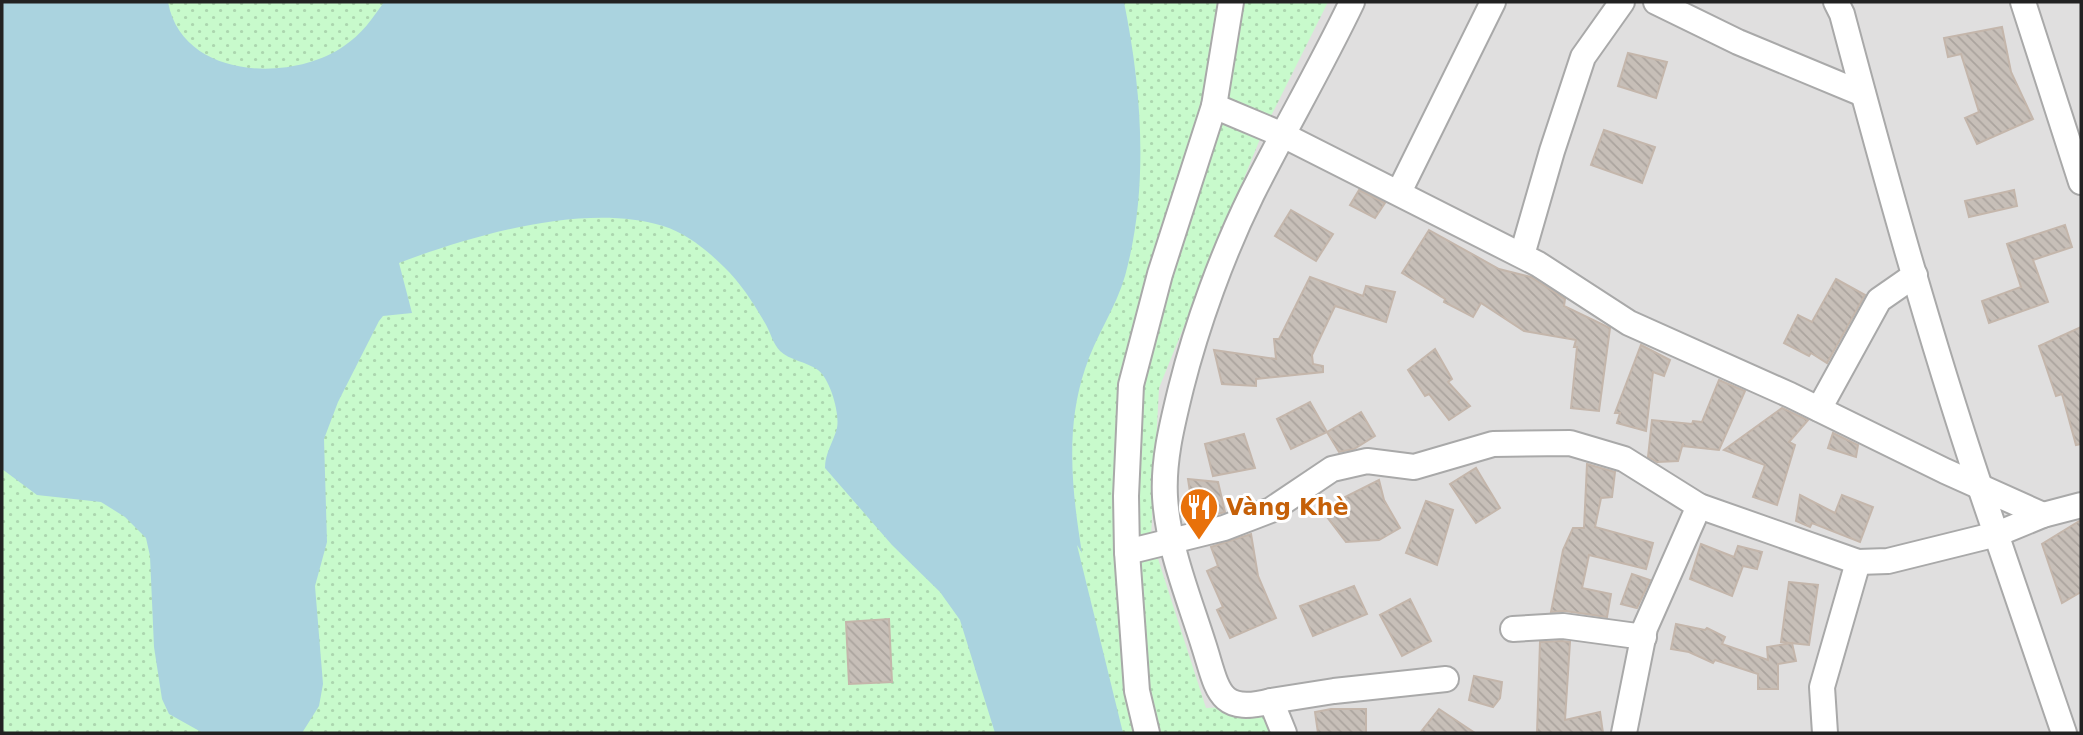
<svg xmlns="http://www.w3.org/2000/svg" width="2083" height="735" font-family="'DejaVu Sans',sans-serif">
<defs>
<pattern id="park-dots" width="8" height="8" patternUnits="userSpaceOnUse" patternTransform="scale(1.75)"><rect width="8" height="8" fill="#c8facc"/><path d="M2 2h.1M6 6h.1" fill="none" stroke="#acd6af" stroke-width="1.8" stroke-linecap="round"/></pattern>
<pattern id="building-back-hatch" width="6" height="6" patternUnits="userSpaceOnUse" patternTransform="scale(1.75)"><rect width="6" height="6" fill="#c7bfb8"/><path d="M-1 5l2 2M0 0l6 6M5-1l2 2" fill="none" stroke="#aba49e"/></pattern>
</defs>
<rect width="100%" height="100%" fill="#f2efe9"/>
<!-- residential -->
<rect fill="#e0dfdf" x="2" y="2" width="2079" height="731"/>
<!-- park -->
<path fill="url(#park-dots)" d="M2,2H1328L1262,134L1159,388L1151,537L1206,708L1268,705L1274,733H2Z"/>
<!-- water -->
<path fill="#aad3df" d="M2,2H168C182,79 291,83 344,46C362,34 372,19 384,2H1124C1142,90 1149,189 1125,276C1116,308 1095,337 1085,369C1065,428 1072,492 1082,553L1077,545L1123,733H995L960,620L940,592L892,545L825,468C825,453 833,443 837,428C840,413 830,379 818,370C807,362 789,360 780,351C773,344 770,331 765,323C754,304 740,282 724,267C707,250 686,233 663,226C586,202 472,235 399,263L412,313L383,316L379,321L338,402L324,439L327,542L315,586L323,684L319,706L302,733H203L169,714L162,699L154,647L150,556L146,538L125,517L101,502L37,495L2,469Z"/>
<!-- building -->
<g fill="url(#building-back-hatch)" stroke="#c4b6ab" stroke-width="2">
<path d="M2002,27L2011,72L2033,119L1977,144L1965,118L1979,112L1961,54L1948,57L1944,38Z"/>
<path d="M1628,53L1667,62L1656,98L1618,86Z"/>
<path d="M1604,130L1655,147L1642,183L1591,165Z"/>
<path d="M1359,190L1385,203L1375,218L1350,205Z"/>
<path d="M2014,190L2017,206L1969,217L1965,201Z"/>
<path d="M1291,210L1333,234L1316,261L1275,236Z"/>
<path d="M2065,225L2072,247L2033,260L2048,302L1989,323L1982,301L2021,287L2007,244Z"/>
<path d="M1429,230L1499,269L1531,277L1565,299L1564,306L1610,328L1599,411L1571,408L1577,347H1574L1576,340L1524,331L1481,303L1473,317L1444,302L1445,299L1402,273Z"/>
<path d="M1310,277L1363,296L1366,286L1395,292L1386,322L1335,306L1312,355L1313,364L1323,366V372L1256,379V386L1222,384L1214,350L1276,359L1274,339H1279Z"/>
<path d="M1836,279L1865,295L1827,363L1811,353L1809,356L1784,343L1798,315L1812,322Z"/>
<path d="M2081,327V444L2076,445L2062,394L2056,396L2039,346Z"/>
<path d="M1641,345L1670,360L1664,376L1653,372L1646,431L1617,423L1620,413H1615Z"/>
<path d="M1435,349L1452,379L1448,382L1470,406L1449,420L1429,394L1425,396L1408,370Z"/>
<path d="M1719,380L1745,391L1719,450L1683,446V443L1678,461L1657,462L1648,457L1652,420L1692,424L1693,421L1702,422Z"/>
<path d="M1310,402L1327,432L1291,449L1277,419Z"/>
<path d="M1782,408L1808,420L1789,442L1795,445L1777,505L1753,497L1765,465L1724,450Z"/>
<path d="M1361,412L1375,436L1354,449L1339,452L1327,432Z"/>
<path d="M1833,433L1858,445L1856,457L1828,448Z"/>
<path d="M1244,434L1255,468L1213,476L1205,444Z"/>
<path d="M1587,464L1615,472L1612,497L1601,498L1595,527L1653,543L1646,569L1589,555L1582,588L1611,594L1607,617L1565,611L1551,612L1563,550L1573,528H1584Z"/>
<path d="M1476,468L1500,508L1476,523L1450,484Z"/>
<path d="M1188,479L1218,482L1225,512L1202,518L1199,510L1193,511Z"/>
<path d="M1379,480L1384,500L1400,528L1379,540L1346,542L1321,509Z"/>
<path d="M1800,495L1835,513L1842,495L1873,507L1860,542L1812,523L1810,527L1796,521Z"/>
<path d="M1426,501L1453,510L1437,565L1406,553Z"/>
<path d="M2081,520V592L2062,603L2042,544Z"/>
<path d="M1251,534L1258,576L1276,618L1230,638L1217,610L1223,607L1207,571L1218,566L1211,547Z"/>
<path d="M1701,544L1734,557L1738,546L1762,552L1757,569L1743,566L1732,596L1690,579Z"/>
<path d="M1632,574L1650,580L1637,608L1621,604Z"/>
<path d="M1789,582L1818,585L1809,645L1781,642Z"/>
<path d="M1354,586L1367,614L1313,636L1300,606Z"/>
<path d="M1410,599L1431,641L1402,656L1380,615Z"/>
<path d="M889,619L892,682L849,684L846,622Z"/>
<path d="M1676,624L1705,630L1707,628L1725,637L1722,644L1768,660L1767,647L1792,643L1796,661L1778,664V689H1758V674L1715,660L1713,663L1689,652L1671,649Z"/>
<path d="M1562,641L1570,642L1565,720L1600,712L1603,733H1537L1540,642Z"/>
<path d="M1474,676L1502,682L1500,698L1493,707L1469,700Z"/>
<path d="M1331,709H1366V733H1318L1315,712Z"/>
<path d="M1439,709L1475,733H1420Z"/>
</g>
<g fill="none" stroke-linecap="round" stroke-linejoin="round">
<!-- minor casing -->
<g stroke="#a9a9a9" stroke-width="28">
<g id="minor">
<path d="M1656,2L1738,42L1863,94"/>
<path d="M1836,2L1842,14C1884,172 1928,331 1980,487C2008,569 2036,651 2064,733"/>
<path d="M2023,2L2081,182"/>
<path d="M1214,106L1283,135L1538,264L1629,323L1790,395L1945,471L2043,515"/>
<path d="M1399,192L1493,2"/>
<path d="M1522,255L1552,151L1583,57L1622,2"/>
<path d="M1819,409L1879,300L1915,275"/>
<path d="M1127,552L1224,528L1271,510L1332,469L1367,461L1414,467L1493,444L1570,443L1624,459L1699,506L1858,562L1888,561L1997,534L2043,515L2081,505"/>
<path d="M1513,629L1563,626L1644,637"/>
<path d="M1271,701L1334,691L1446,679"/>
<path d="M1147,733L1137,691L1127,552L1126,496L1131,385L1160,274L1214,106L1231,2"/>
<path d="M1284,733L1271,701C1218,715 1218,690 1204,646C1189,598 1168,548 1165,497C1163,460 1172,425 1181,388C1197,324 1223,253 1252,194C1284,130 1321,67 1352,2"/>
<path d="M1624,733L1645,628L1699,506"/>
<path d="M1825,733L1822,687L1858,562"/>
</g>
</g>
<!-- minor -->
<use href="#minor" stroke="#fff" stroke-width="24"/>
</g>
<!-- icons -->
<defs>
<g id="restaurant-pin" transform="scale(2.0125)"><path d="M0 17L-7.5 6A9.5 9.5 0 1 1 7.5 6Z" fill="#e8710a" stroke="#fff"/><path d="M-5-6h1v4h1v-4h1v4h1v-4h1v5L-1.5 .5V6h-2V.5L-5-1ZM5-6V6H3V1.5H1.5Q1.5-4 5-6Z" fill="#fff"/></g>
</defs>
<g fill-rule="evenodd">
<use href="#restaurant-pin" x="1199" y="507"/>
</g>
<g text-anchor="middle" stroke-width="6" stroke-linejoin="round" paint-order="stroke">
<!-- food labels -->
<g font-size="23" font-weight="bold" fill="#c56008" stroke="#fff" text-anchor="start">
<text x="1226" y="515">Vàng Khè</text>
</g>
</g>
<!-- border -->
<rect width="2083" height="735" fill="none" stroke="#222222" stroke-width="7"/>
</svg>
